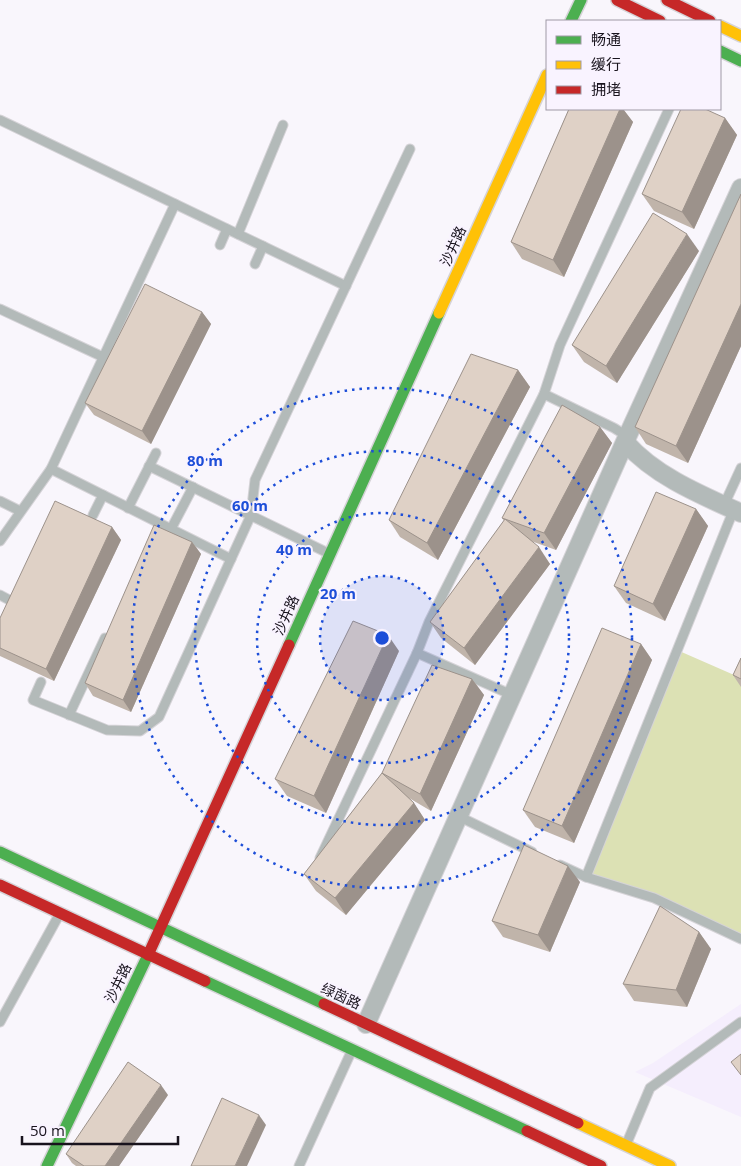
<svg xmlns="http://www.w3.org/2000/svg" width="741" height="1166" font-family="'Open Sans','Noto Sans SC',sans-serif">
<rect width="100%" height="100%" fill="#f9f6fc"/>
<!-- built -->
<path fill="#f5eefd" d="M741,1004V1117L635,1072L653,1063Z"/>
<!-- green -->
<path fill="#dce1b4" d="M677,650L741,678V939L671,906L586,877Z"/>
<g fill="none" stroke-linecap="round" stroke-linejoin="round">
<!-- lane casing -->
<g stroke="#d5d3d7" stroke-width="11">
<g id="lane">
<path d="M0,120L346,286"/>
<path d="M238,234L283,125"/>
<path d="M220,245L227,229"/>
<path d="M255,264L263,246"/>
<path d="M0,309L103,357"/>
<path d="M544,394L614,428L622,433L625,440"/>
<path d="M149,466L330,554"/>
<path d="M51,469L231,559"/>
<path d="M0,501L20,511"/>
<path d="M724,505L741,468"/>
<path d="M128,508L156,453"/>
<path d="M93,515L103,495"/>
<path d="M171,529L193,487"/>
<path d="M0,541L51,469L175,204"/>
<path d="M0,595L13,602"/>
<path d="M41,682L33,700L107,730L140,731L159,717L251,515L255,480L410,149"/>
<path d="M512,695L417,653L429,622L544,394L560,345L669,109"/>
<path d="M69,715L105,638"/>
<path d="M458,816L532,852"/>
<path d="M320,858L417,653"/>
<path d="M560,865L586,877L654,898L741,939"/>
<path d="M586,877L734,509"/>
<path d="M0,1022L59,915"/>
<path d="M626,1145L650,1088L741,1022"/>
<path d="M299,1166L352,1050"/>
</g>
</g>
<!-- street casing -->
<g stroke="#d5d3d7" stroke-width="20">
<g id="street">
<path d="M626,443C655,476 701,495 741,513"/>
<path d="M366,1024L628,435L741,188"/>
</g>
</g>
<!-- fast casing -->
<g stroke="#d5d3d7" stroke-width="14">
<g id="fast">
<path d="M571,21L581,0"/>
<path d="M720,51L741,61"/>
<path d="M289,645L439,313"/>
<path d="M0,852L324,1004"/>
<path d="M205,981L527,1131"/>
<path d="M47,1166L148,955"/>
</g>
</g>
<!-- slow casing -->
<g stroke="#d5d3d7" stroke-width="14">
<g id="slow">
<path d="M720,26L741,36"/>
<path d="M439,313L547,75"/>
<path d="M578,1123L670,1166"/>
</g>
</g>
<!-- jam casing -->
<g stroke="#d5d3d7" stroke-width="14">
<g id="jam">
<path d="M617,0L660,21"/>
<path d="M667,0L710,21"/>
<path d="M0,885L205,981"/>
<path d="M148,955L289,645"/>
<path d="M324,1004L578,1123"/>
<path d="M527,1131L601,1166"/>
</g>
</g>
<!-- lane -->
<use href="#lane" stroke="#b3bab9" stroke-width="9"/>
<!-- street -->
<use href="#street" stroke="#b3bab9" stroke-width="18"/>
<!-- fast -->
<use href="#fast" stroke="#4caf50" stroke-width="11"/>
<!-- slow -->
<use href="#slow" stroke="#ffc107" stroke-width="11"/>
<!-- jam -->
<use href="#jam" stroke="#c62828" stroke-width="11"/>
</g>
<!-- wall -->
<g fill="#c0b4aa">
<path d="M569,109H623L633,122L564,277L522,259L511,242Z"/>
<path d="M725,118L737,135L694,229L654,211L642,194Z"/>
<path d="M741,194V346L688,463L646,444L635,427Z"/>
<path d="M699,251L617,383L584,362L572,345Z"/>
<path d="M202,312L211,324L151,444L94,415L85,403Z"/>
<path d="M518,370L530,387L438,560L400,537L389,520Z"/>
<path d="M600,427L612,443L556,550L531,541L550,564L475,665L441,638L430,622L504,521L502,518Z"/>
<path d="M696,509L708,526L665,621L626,603L614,586Z"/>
<path d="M112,527L121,540L54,681L0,656V618Z"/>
<path d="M192,542L201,554L131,712L93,696L85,683Z"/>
<path d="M641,644L652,660L574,843L535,827L523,810Z"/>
<path d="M399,651L326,813L287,796L275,779Z"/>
<path d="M741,658V687L733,675Z"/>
<path d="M472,679L484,695L431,811L409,798L414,803L425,820L346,915L316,891L304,874L382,773Z"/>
<path d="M580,882L550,952L503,937L492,921Z"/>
<path d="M699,932L711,949L687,1007L634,1001L623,984Z"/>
<path d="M168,1095L119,1166H76L72,1163L66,1154Z"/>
</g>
<!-- shaded-wall -->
<g fill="#9c928b">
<path d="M620,109H623L633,122L564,277L553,260Z"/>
<path d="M725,118L737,135L694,229L682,212Z"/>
<path d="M687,234L699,251L617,383L606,366Z"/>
<path d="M741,304V346L688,463L676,446Z"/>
<path d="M202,312L211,324L151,444L142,431Z"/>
<path d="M518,370L530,387L438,560L427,543Z"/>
<path d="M600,427L612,443L556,550L544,533Z"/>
<path d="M696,509L708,526L665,621L653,604Z"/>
<path d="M112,527L121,540L54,681L46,669Z"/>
<path d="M192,542L201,554L131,712L123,700Z"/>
<path d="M539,547L550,564L475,665L464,648Z"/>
<path d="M388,635L399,651L326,813L314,796Z"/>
<path d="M641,644L652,660L574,843L562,826Z"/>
<path d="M472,679L484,695L431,811L420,794Z"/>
<path d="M414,803L425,820L346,915L335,898Z"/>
<path d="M568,866L580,882L550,952L538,935Z"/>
<path d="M699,932L711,949L687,1007L676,990Z"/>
<path d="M161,1085L168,1095L119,1166H105Z"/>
<path d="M259,1115L266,1125L247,1166H235Z"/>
</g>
<!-- building -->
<g fill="#dfd1c6" stroke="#9c928b">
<path d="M569,109H620L553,260L511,242Z"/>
<path d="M681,109H705L725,118L682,212L642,194Z"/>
<path d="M741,194V304L676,446L635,427Z"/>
<path d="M653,213L687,234L606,366L572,345Z"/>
<path d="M145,284L202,312L142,431L85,403Z"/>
<path d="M471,354L518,370L427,543L389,520Z"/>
<path d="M562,405L600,427L544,533L502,518Z"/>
<path d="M656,492L696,509L653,604L614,586Z"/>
<path d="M55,501L112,527L46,669L0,648V618Z"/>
<path d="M505,519L539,547L464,648L430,622Z"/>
<path d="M154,525L192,542L123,700L85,683Z"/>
<path d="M353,621L388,635L314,796L275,779Z"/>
<path d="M602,628L641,644L562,826L523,810Z"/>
<path d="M741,658V679L733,675Z"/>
<path d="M432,665L472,679L420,794L382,773L414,803L335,898L304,874L382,773Z"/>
<path d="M524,845L568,866L538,935L492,921Z"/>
<path d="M660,906L699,932L676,990L623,984Z"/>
<path d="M741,1054V1075L731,1062Z"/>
<path d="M128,1062L161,1085L105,1166H84L66,1154Z"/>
<path d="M222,1098L259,1115L235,1166H191Z"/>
</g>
<!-- distance rings -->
<circle cx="382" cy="638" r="62" fill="#1d4ed8" fill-opacity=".12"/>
<g fill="none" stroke="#1d4ed8" stroke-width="2.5" stroke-dasharray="2.5 5">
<circle cx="382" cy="638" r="62"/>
<circle cx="382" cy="638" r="125"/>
<circle cx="382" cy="638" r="187"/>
<circle cx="382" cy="638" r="250"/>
</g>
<g text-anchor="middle" stroke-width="4" stroke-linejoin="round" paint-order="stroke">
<!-- street labels -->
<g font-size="14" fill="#18131d" stroke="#f9f3ff">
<text transform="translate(453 246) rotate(-66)" y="5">沙井路</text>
<text transform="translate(286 615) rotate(-66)" y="5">沙井路</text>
<text transform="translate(118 983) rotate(-64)" y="5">沙井路</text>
<text transform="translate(341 996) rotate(25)" y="5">绿茵路</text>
</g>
</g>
<circle cx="382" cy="638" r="8" fill="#1d4ed8" stroke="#f9f3ff" stroke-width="2.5"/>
<g font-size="15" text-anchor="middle" font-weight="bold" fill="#1d4ed8" stroke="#f9f3ff" stroke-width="4" stroke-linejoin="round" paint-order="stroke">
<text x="205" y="466">80 m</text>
<text x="250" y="511">60 m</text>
<text x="294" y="555">40 m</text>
<text x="338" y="599">20 m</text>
</g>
<!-- legend -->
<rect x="546" y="20" width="175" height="90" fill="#f9f3ff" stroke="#9f99a5"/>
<rect x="556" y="36" width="25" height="8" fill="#4caf50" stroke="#9f99a5"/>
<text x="591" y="45" font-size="15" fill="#18131d">畅通</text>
<rect x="556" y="61" width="25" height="8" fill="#ffc107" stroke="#9f99a5"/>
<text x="591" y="70" font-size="15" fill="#18131d">缓行</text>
<rect x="556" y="86" width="25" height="8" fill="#c62828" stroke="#9f99a5"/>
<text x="591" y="95" font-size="15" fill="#18131d">拥堵</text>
<!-- scale -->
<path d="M22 1136v8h156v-8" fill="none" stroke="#18131d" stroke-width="2.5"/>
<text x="30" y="1136" font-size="15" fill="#18131d" stroke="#f9f3ff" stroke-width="4" paint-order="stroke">50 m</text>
</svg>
